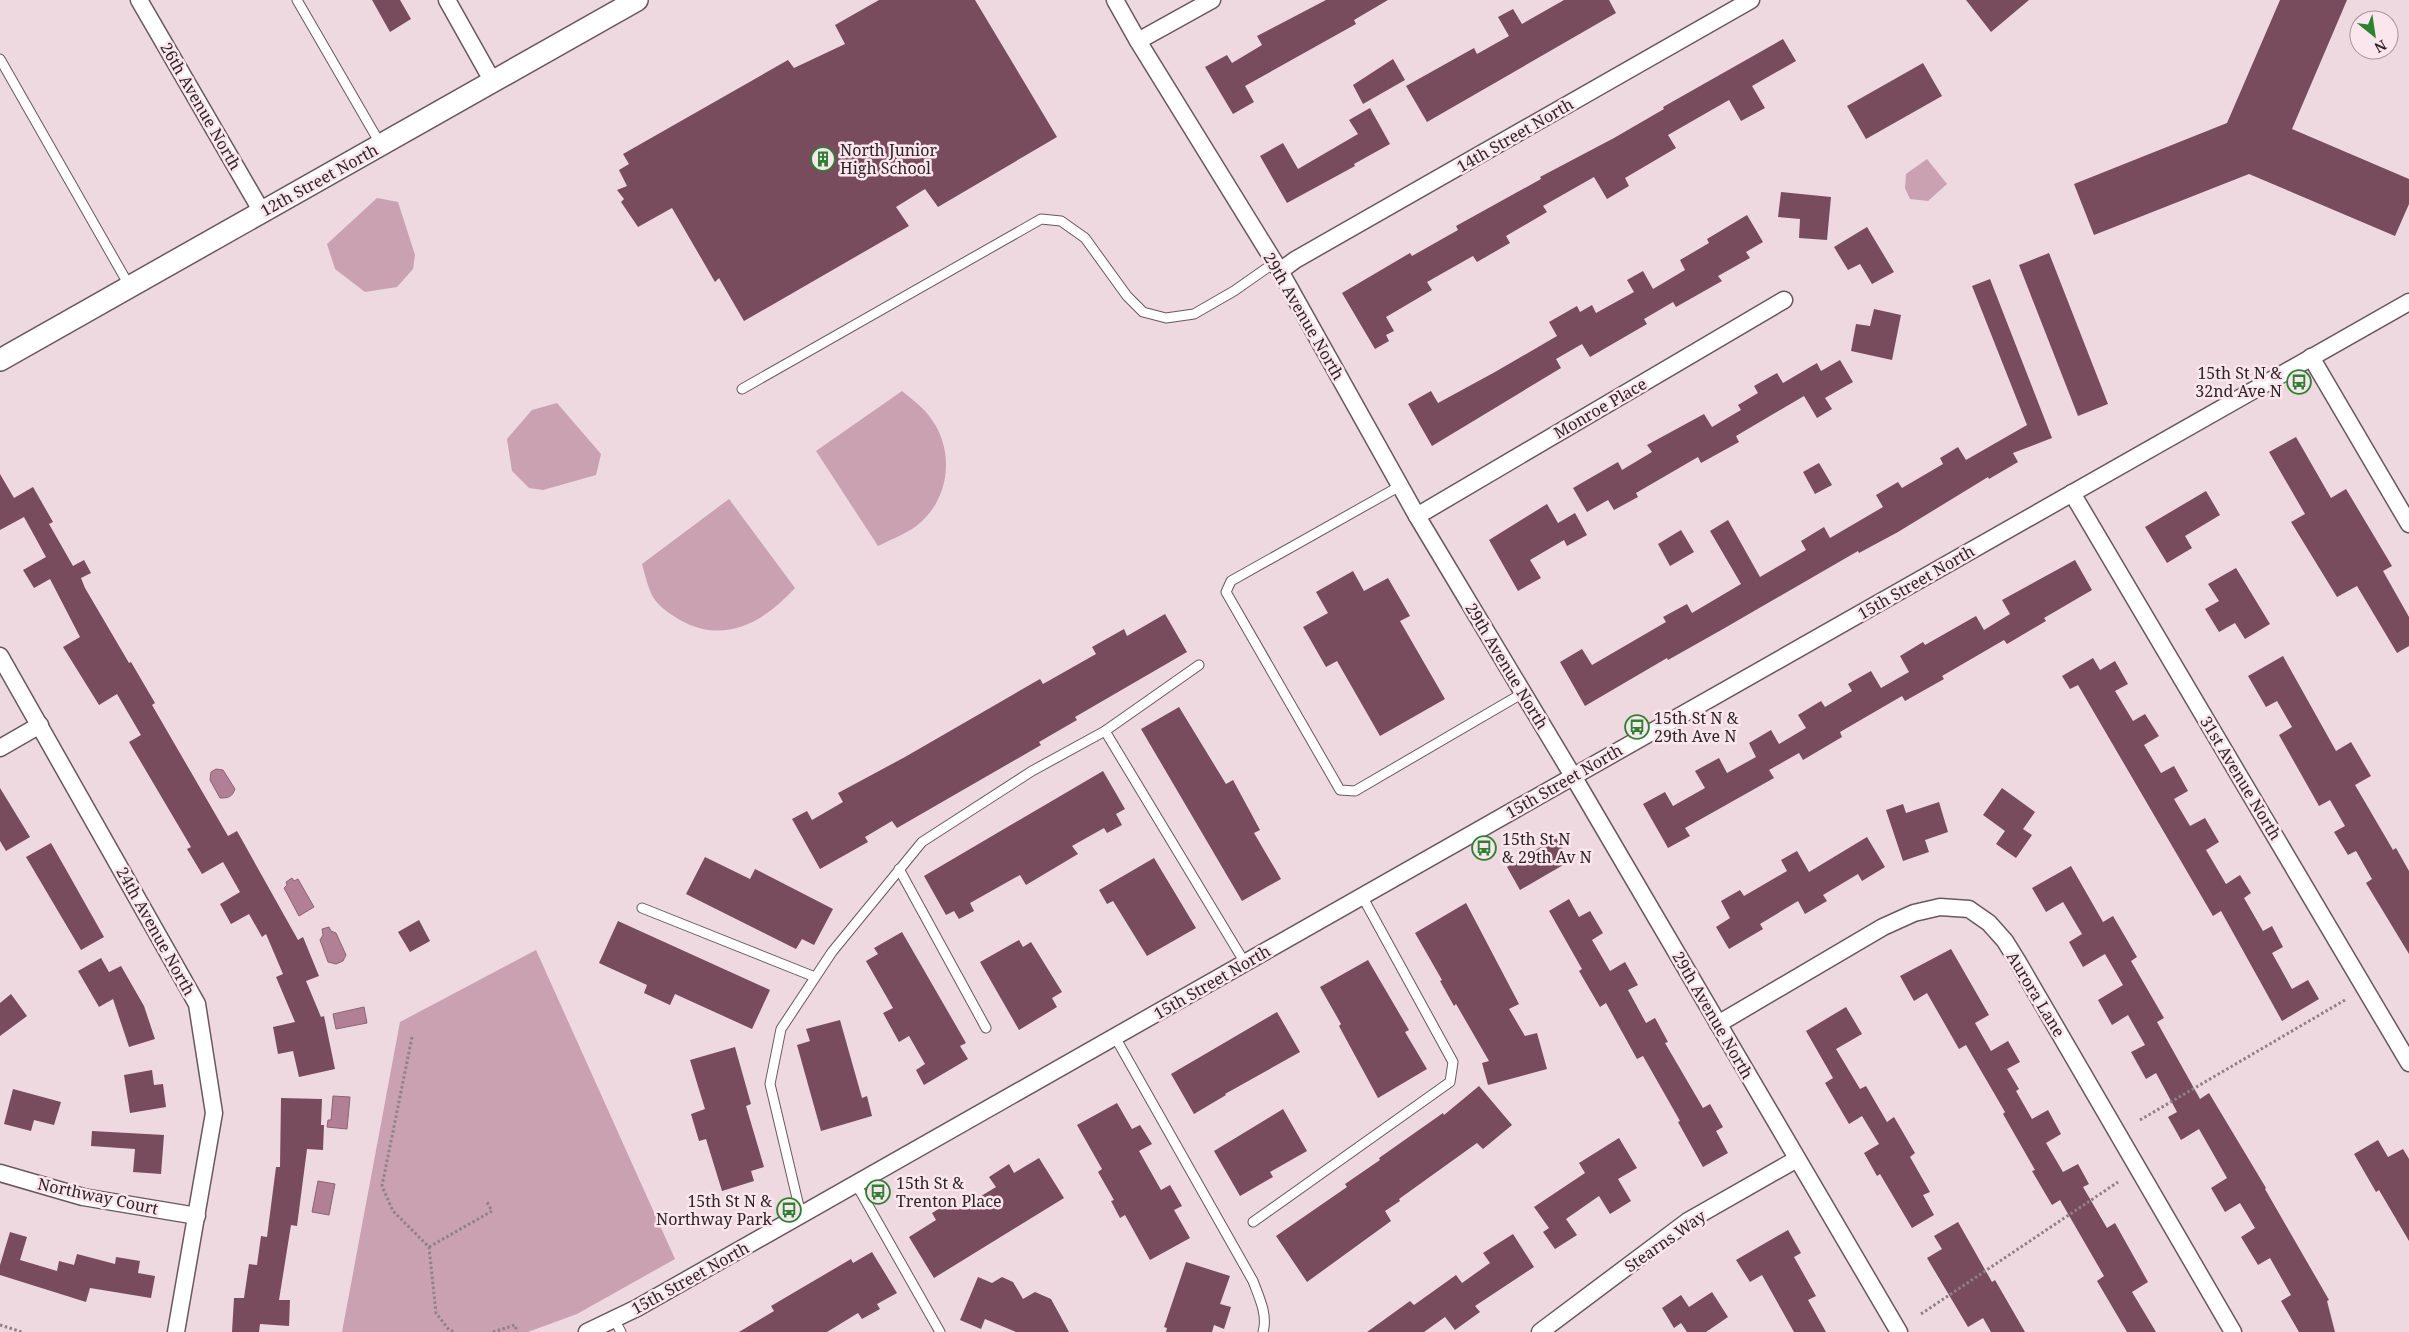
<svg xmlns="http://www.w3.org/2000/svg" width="2409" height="1332" font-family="'Noto Serif',serif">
<rect width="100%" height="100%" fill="#eed9e0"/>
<!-- green -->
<g fill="#caa1b0">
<path d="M1927,159L1947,184L1928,201L1910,199L1905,188L1906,174Z"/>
<path d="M377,198L398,202L415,255L413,269L397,287L365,292L335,269L327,244Z"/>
<path d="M902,391C913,400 925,409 932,420C954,451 950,496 921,522C909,533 892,539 878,546L816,451Z"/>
<path d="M557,403L601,454L596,475L543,490L529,488L512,471L507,439L532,410Z"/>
<path d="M729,499L795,588C764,622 724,645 680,620C670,614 659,607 653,597C648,588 645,575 642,564Z"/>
<path d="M536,950L675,1259L577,1314L528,1332H342L400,1022Z"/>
</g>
<!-- water -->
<g fill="#b28094" stroke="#8a6473">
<path d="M216,769L223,770L235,789C232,797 229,798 220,798L210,780L211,772Z"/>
<path d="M292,878L294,881L298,879L314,907L299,916L284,888L287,885L286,882Z"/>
<path d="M329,927L331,931L336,933L346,955L343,961L336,964L328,962L320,940L323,935L322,929Z"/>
<path d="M364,1007L367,1023L336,1029L333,1014Z"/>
<path d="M333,1096L350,1097L347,1129L327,1127L328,1120H331Z"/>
<path d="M318,1181L335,1184L329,1215L312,1212Z"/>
</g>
<!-- building -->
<g fill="#784b5d">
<path d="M372,0H400L411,19L390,32Z"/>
<path d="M879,0H975L1057,137L938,207L925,189L896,207L909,226L744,321L719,278L715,282L672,208L638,227L621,202L624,199L617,190L627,186L619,170L629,164L623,154L788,60L794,68L845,44L835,25Z"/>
<path d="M1326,0H1388L1354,20L1356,24L1245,86L1254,102L1233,114L1205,67L1227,55L1232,63L1262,45L1257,36Z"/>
<path d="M1564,0H1609L1616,13L1427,122L1406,86L1474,48L1477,54L1509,36L1498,17L1513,9L1522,24Z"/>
<path d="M1966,0H2029L1991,32Z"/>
<path d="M2280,0H2347L2292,129L2409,179V204L2395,236L2249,174L2094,235L2074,184L2227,123Z"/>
<path d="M1783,39L1796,61L1752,86L1765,108L1741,121L1729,100L1668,135L1676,148L1625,178L1629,186L1607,199L1594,177L1543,206L1547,212L1506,236L1510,243L1477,262L1473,256L1427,282L1432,290L1386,317L1394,331L1386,335L1389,341L1375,349L1342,293L1410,253L1412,256L1458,230L1456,226L1541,179L1540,177L1614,138L1664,109L1663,107Z"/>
<path d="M1393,59L1405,80L1363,104L1353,85Z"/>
<path d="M1923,63L1942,96L1866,139L1847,106Z"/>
<path d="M1370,108L1390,144L1354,164L1355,166L1287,203L1260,156L1283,143L1298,169L1358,134L1349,120Z"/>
<path d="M1781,192L1831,197L1827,240L1799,238L1800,219L1778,217Z"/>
<path d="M1747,215L1763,242L1746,252L1750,258L1718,276L1722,281L1676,307L1673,302L1644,319L1647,324L1590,357L1582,344L1556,359L1561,368L1432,446L1408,404L1431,391L1438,403L1495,372L1557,336L1549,322L1577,306L1580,312L1592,305L1596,313L1634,292L1627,280L1643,271L1653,289L1685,270L1680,260L1709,243L1707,239Z"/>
<path d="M1867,227L1894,272L1872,284L1860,264L1848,270L1834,247Z"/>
<path d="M2049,253L2108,404L2078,416L2019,265Z"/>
<path d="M1990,279L2052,438L2013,453L2018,462L1989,479L1988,477L1898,532L1859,553L1858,551L1723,629L1668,660L1667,658L1585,706L1560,662L1582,649L1592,665L1666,622L1663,617L1687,604L1692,613L1741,584L1710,531L1728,520L1760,577L1806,550L1801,541L1824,527L1830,538L1883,507L1876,495L1898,482L1902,488L1943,464L1940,458L1958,447L1966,460L2027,425L1972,286Z"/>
<path d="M1874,309L1901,315L1892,360L1851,351L1856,324L1870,326Z"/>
<path d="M1840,360L1853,382L1825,398L1832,409L1817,418L1804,396L1736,436L1739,442L1701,463L1698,457L1636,493L1638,497L1614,510L1608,500L1587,512L1573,488L1618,462L1622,470L1652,452L1647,445L1704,414L1712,427L1741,410L1738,405L1758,393L1754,386L1777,373L1783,383L1817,363L1821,371Z"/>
<path d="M2296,437L2331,498L2346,489L2392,566L2383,571L2409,617V646L2397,653L2357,586L2337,597L2291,522L2305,514L2269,452Z"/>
<path d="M1819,463L1832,485L1815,494L1803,472Z"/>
<path d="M0,474L14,498L33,487L53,522L49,524L73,566L84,560L91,573L81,578L85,588L129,663L131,662L155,703L152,705L228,836L237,831L298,940L303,937L319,976L306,981L321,1017L324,1016L335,1069L299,1077L293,1051L278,1054L273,1027L295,1022L276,977L283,974L266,934L262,937L249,914L231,924L220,904L240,892L223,862L202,874L187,849L191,847L129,742L141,735L117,694L99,705L63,647L80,637L50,579L34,588L23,570L46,557L24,517L0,530Z"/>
<path d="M2206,491L2220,515L2185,536L2192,548L2167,563L2145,527Z"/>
<path d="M1547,504L1558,523L1575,513L1587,535L1567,546L1564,540L1530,560L1541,578L1518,591L1489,540Z"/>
<path d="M1681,530L1694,552L1670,566L1658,544Z"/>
<path d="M2075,560L2092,590L2044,618L2046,621L2007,644L2004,640L1942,676L1944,679L1905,701L1902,696L1840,732L1842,737L1803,760L1799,753L1769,770L1774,778L1685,828L1690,836L1668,848L1643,804L1665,792L1673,806L1705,788L1695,771L1719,758L1727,773L1756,757L1749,743L1771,730L1779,744L1806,728L1798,715L1821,701L1825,707L1852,691L1848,684L1871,671L1881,688L1909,672L1900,656L1923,642L1925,645L1976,616L1984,630L2010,614L2002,600Z"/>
<path d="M2236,568L2270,624L2245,639L2235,623L2219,632L2205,609L2219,601L2208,584Z"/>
<path d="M1353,571L1364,591L1388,578L1410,616L1400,621L1445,699L1380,736L1337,661L1326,667L1303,627L1328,613L1316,592Z"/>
<path d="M1165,614L1187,652L1075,717L1077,720L1039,742L1041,745L897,828L892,821L865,837L868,842L820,869L792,819L807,811L812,820L843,802L838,793L905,757L1040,679L1043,684L1096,654L1092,647L1124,629L1127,636Z"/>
<path d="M2283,656L2336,751L2351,742L2371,776L2355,785L2393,850L2396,848L2409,871V954L2366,883L2372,879L2356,851L2348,855L2334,832L2345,826L2330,800L2319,806L2279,735L2292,727L2277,701L2266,707L2248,676Z"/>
<path d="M2093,658L2100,670L2115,661L2128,684L2115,691L2133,721L2145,714L2159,736L2144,745L2161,773L2174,766L2188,791L2174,799L2190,826L2205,818L2219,842L2206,850L2226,884L2240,875L2251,893L2244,898L2263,931L2272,926L2283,947L2272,953L2292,989L2308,980L2319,999L2282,1021L2221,911L2213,916L2078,685L2070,689L2062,676Z"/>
<path d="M1179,707L1226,784L1233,780L1260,830L1254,833L1281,879L1242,901L1141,729Z"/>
<path d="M1103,771L1125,809L1116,814L1122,825L1107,833L1104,828L1072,846L1078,854L1026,885L1020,875L970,903L974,911L959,919L954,911L946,915L924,876Z"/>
<path d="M0,788L30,837L6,851L0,841Z"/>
<path d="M2002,788L2035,812L2023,829L2032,835L2016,858L1996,844L2005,831L1983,815Z"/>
<path d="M1939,802L1948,832L1925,840L1929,852L1903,861L1886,810L1903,804L1906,813Z"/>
<path d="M1867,837L1885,867L1862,881L1858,874L1823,895L1827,901L1805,914L1798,901L1760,924L1763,929L1729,949L1716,927L1730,918L1721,901L1740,890L1744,896L1787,871L1781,860L1797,851L1809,872Z"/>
<path d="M1556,838L1570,861L1520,890L1507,867Z"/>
<path d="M51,843L104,937L81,950L26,857Z"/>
<path d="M705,857L750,879L755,869L833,909L814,945L802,939L796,949L686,894Z"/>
<path d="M1154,858L1196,928L1147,956L1113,901L1107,904L1099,890Z"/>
<path d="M2071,866L2103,922L2113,916L2137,957L2131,961L2164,1018L2157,1022L2200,1099L2209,1093L2266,1188L2265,1189L2329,1300L2327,1301L2335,1332H2299L2281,1301L2291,1295L2270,1258L2258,1265L2241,1237L2255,1228L2240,1203L2225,1212L2211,1188L2227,1178L2199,1129L2181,1140L2168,1117L2177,1112L2156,1073L2146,1079L2131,1052L2145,1045L2128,1015L2112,1025L2098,1000L2123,985L2105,954L2083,967L2069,942L2082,934L2063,902L2046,912L2032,888Z"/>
<path d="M1569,899L1579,917L1590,911L1603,933L1592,940L1610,971L1625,962L1638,985L1628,990L1646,1023L1655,1018L1668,1042L1665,1043L1703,1108L1710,1104L1723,1127L1716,1131L1728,1153L1703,1167L1678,1122L1680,1121L1643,1056L1637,1059L1606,1003L1600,1007L1579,971L1582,969L1549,911Z"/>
<path d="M1466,903L1519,1004L1509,1009L1525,1036L1537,1033L1547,1069L1488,1085L1482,1063L1489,1061L1456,1004L1454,1006L1440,981L1442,980L1415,933Z"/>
<path d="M419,920L430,941L410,952L398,932Z"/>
<path d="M618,921L770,990L752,1029L675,994L670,1005L644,993L647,985L599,963Z"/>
<path d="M902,932L966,1043L960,1046L968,1059L924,1085L916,1070L925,1064L909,1036L899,1042L883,1013L893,1008L866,961L878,954L874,948Z"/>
<path d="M1019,940L1023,947L1031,942L1062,992L1052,998L1057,1007L1019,1030L980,962Z"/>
<path d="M1951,949L1989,1015L1975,1023L1991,1051L2008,1041L2020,1062L2007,1069L2019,1089L2016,1091L2032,1119L2048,1110L2061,1134L2046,1143L2063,1172L2078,1164L2089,1184L2083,1187L2107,1228L2115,1223L2148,1282L2132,1292L2156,1332H2127L2097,1281L2104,1276L2060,1200L2052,1205L2032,1171L2035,1170L2003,1114L2005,1112L1966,1045L1959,1049L1927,993L1914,1001L1900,976Z"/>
<path d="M101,958L109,972L121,966L144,1006L155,1039L129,1047L113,999L99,1007L78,971Z"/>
<path d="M1368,960L1409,1030L1405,1032L1427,1069L1378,1098L1339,1026L1341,1024L1320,987Z"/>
<path d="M11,994L27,1016L0,1036V1003Z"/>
<path d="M1846,1007L1862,1034L1836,1049L1860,1089L1866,1086L1887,1122L1894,1117L1915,1153L1910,1157L1930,1192L1923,1195L1934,1215L1912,1228L1880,1174L1877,1176L1864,1153L1879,1144L1862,1116L1849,1124L1825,1083L1833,1078L1806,1031Z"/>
<path d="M1277,1012L1300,1052L1225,1094L1226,1095L1194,1114L1171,1074Z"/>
<path d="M840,1020L862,1098L867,1096L872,1116L821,1131L797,1045L810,1041L806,1029Z"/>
<path d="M735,1047L751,1104L746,1106L764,1167L751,1171L754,1181L722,1191L706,1139L699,1141L691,1114L705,1109L690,1060Z"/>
<path d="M152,1070L154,1085L163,1084L166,1107L130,1113L124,1075Z"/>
<path d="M1479,1086L1512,1125L1483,1149L1477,1143L1399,1199L1400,1201L1385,1211L1391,1221L1307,1282L1276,1236L1347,1187L1345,1184L1380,1160L1379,1158L1443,1113L1444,1115Z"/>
<path d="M13,1089L61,1102L54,1125L34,1120L31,1131L4,1124Z"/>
<path d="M281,1098L322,1099L321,1125H324L323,1150L307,1149L297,1226L291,1225L279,1300H290L289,1326L260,1324L259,1332H232L234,1298H244L249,1264L257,1265L261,1236L267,1237L276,1167H280Z"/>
<path d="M1117,1103L1132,1129L1140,1125L1152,1144L1139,1151L1161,1190L1170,1185L1182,1206L1174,1210L1190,1238L1150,1260L1125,1215L1120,1218L1111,1201L1114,1200L1098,1172L1102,1169L1077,1125Z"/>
<path d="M1283,1109L1307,1151L1270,1172L1273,1177L1240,1196L1214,1151Z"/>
<path d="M92,1131L164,1135L161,1174L133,1172L135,1149L91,1146Z"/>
<path d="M1619,1138L1637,1168L1618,1179L1631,1201L1610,1214L1599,1196L1566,1219L1577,1235L1555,1249L1543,1232L1549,1228L1534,1207L1585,1173L1579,1163Z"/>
<path d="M2378,1140L2388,1157L2403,1149L2409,1159V1241L2379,1190L2376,1192L2354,1154Z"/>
<path d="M1039,1158L1064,1198L934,1278L909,1237L936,1220L932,1213L952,1201L958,1210L996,1187L989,1177L1009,1164L1014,1173Z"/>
<path d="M1958,1222L1992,1282L1995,1280L2025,1332H1991L1983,1318L1968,1327L1927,1258L1942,1249L1934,1236Z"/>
<path d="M1788,1230L1801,1253L1794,1257L1816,1296L1808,1300L1826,1332H1794L1762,1275L1750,1282L1736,1260Z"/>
<path d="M10,1232L27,1237L20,1260L57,1271L59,1261L74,1265L77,1254L115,1264L116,1257L140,1261L138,1273L155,1276L151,1298L90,1288L86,1302L0,1275V1265Z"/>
<path d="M1513,1234L1534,1267L1475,1306L1480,1312L1455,1330L1445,1317L1424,1332H1367L1410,1301L1414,1305L1456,1275L1462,1283L1490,1263L1483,1253Z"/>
<path d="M872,1252L897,1293L877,1304L880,1309L862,1319L858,1313L827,1332H739L774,1311L771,1306L851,1259L853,1263Z"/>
<path d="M1186,1262L1230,1276L1220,1304L1231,1307L1224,1329L1214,1325L1212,1332H1166L1167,1328L1164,1327Z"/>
<path d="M978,1277L992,1283L1002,1277L1013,1282L1023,1299L1035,1292L1051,1299L1069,1332H1016L985,1319L981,1329L960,1320Z"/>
<path d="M1712,1292L1728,1317L1706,1332H1687L1681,1323L1674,1328L1662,1308L1681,1295L1689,1307Z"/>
</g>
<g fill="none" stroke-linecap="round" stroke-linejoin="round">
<!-- service casing -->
<g stroke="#6a585f" stroke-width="11">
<g id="service">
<path d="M297,0L381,145"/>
<path d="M0,59L130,287"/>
<path d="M742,389L1041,219L1061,221L1085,238L1127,296L1143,312L1166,318L1194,314L1234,291L1274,263"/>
<path d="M1400,486L1231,581L1226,592L1340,790L1355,791L1523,693"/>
<path d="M1105,731L1245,963"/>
<path d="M899,869L986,1028"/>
<path d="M642,908L815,977"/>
<path d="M1115,1037L1253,1281C1259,1297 1268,1315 1263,1332"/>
<path d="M856,1184L940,1332"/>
<path d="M801,1215L770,1084L781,1029L832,952L922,842L1032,771L1105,731L1199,665"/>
<path d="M1253,1222L1450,1082L1453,1062L1362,896"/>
<path d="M614,1319L621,1332"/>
</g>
</g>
<!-- minor casing -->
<g stroke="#6a585f" stroke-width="19">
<g id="minor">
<path d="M139,0L262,212"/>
<path d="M447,0L493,82"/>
<path d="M1115,0L1138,41L1280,271L1417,516L1573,776L1899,1332"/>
<path d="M1138,41L1212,0"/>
<path d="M1280,271L1295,260L1751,0"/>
<path d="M2311,357L2409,524"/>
<path d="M2072,493L2409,1063"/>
<path d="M1417,516L1784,300"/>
<path d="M0,656L197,1004L214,1113L176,1332"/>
<path d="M0,748L40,725"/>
<path d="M1718,1024L1883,927L1914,913L1940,907L1969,909L1989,923L2005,941L2018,962L2233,1332"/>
<path d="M0,1173L83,1197L197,1216"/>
<path d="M587,1332L637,1308L2409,302"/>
<path d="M1540,1332L1688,1221L1797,1159"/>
</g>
</g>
<!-- tertiary casing -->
<g stroke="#6a585f" stroke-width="24">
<path id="tertiary" d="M0,360L637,0"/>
</g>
<!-- path -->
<g stroke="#908186" stroke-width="3" stroke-dasharray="2.5 2.5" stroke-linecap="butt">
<path d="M412,1037L382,1186L393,1211L429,1247L436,1313L449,1330L455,1332"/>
<path d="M2140,1120L2345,1000"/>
<path d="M429,1247L492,1211L487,1202"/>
<path d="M1921,1314L2118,1182"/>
<path d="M0,1325L22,1332"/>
<path d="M493,1332L515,1325L517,1332"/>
</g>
<!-- service -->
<use href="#service" stroke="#fff" stroke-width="9"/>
<!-- minor -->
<use href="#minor" stroke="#fff" stroke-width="16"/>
<!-- tertiary -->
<use href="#tertiary" stroke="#fff" stroke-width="21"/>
</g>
<!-- icons -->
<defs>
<g id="building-ring" transform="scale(1.25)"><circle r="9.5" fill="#fbe6ee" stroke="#2c8230" stroke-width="1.5"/><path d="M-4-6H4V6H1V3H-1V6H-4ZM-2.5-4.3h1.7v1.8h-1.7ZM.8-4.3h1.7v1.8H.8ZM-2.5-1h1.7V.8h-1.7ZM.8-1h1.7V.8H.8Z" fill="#2c8230"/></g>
<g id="bus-ring" transform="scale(1.25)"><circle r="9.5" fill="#fbe6ee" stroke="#2c8230" stroke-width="1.5"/><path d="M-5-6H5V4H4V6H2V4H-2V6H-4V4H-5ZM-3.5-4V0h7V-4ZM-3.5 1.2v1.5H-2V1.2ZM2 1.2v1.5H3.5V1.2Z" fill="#2c8230"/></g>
</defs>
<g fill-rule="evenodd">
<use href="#building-ring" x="823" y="159"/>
<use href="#bus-ring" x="2299" y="382"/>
<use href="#bus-ring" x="1637" y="727"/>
<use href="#bus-ring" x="1484" y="848"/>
<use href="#bus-ring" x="878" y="1192"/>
<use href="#bus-ring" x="789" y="1210"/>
</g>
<g text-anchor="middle" stroke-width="5" stroke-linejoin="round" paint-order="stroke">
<!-- street labels -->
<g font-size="16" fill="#2c2427" stroke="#fbe6ee">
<text transform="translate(201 106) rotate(60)" y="6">26th Avenue North</text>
<text transform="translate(1515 135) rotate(-30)" y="6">14th Street North</text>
<text transform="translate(319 180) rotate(-29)" y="6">12th Street North</text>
<text transform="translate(1304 316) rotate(60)" y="6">29th Avenue North</text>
<text transform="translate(1600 408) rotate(-30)" y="6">Monroe Place</text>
<text transform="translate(1916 582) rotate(-30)" y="6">15th Street North</text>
<text transform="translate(1507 666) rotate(59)" y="6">29th Avenue North</text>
<text transform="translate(2241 778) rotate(59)" y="6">31st Avenue North</text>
<text transform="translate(1564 781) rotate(-30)" y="6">15th Street North</text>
<text transform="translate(156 931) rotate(61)" y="6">24th Avenue North</text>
<text transform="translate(1212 982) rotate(-30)" y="6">15th Street North</text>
<text transform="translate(2036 994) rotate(59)" y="6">Aurora Lane</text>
<text transform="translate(1713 1015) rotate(60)" y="6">29th Avenue North</text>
<text transform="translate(98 1196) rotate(12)" y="6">Northway Court</text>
<text transform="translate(1665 1241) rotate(-35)" y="6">Stearns Way</text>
<text transform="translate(690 1278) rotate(-29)" y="6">15th Street North</text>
</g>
<!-- poi labels -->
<g font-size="16" fill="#2c2427" stroke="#fbe6ee" text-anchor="start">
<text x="840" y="156">North Junior<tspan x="840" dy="18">High School</tspan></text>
<text x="2282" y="379" text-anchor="end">15th St N &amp;<tspan x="2282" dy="18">32nd Ave N</tspan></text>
<text x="1654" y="724">15th St N &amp;<tspan x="1654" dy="18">29th Ave N</tspan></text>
<text x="1502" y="845">15th St N<tspan x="1502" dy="18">&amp; 29th Av N</tspan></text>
<text x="896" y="1189">15th St &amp;<tspan x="896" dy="18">Trenton Place</tspan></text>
<text x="772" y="1207" text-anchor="end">15th St N &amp;<tspan x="772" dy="18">Northway Park</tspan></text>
</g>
</g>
<!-- north arrow -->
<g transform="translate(2374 35) rotate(150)"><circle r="24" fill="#fbe6ee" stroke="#a8989e"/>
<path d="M0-4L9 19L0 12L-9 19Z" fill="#2c8230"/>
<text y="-8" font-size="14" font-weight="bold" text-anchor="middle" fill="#2c2427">N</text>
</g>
</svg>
